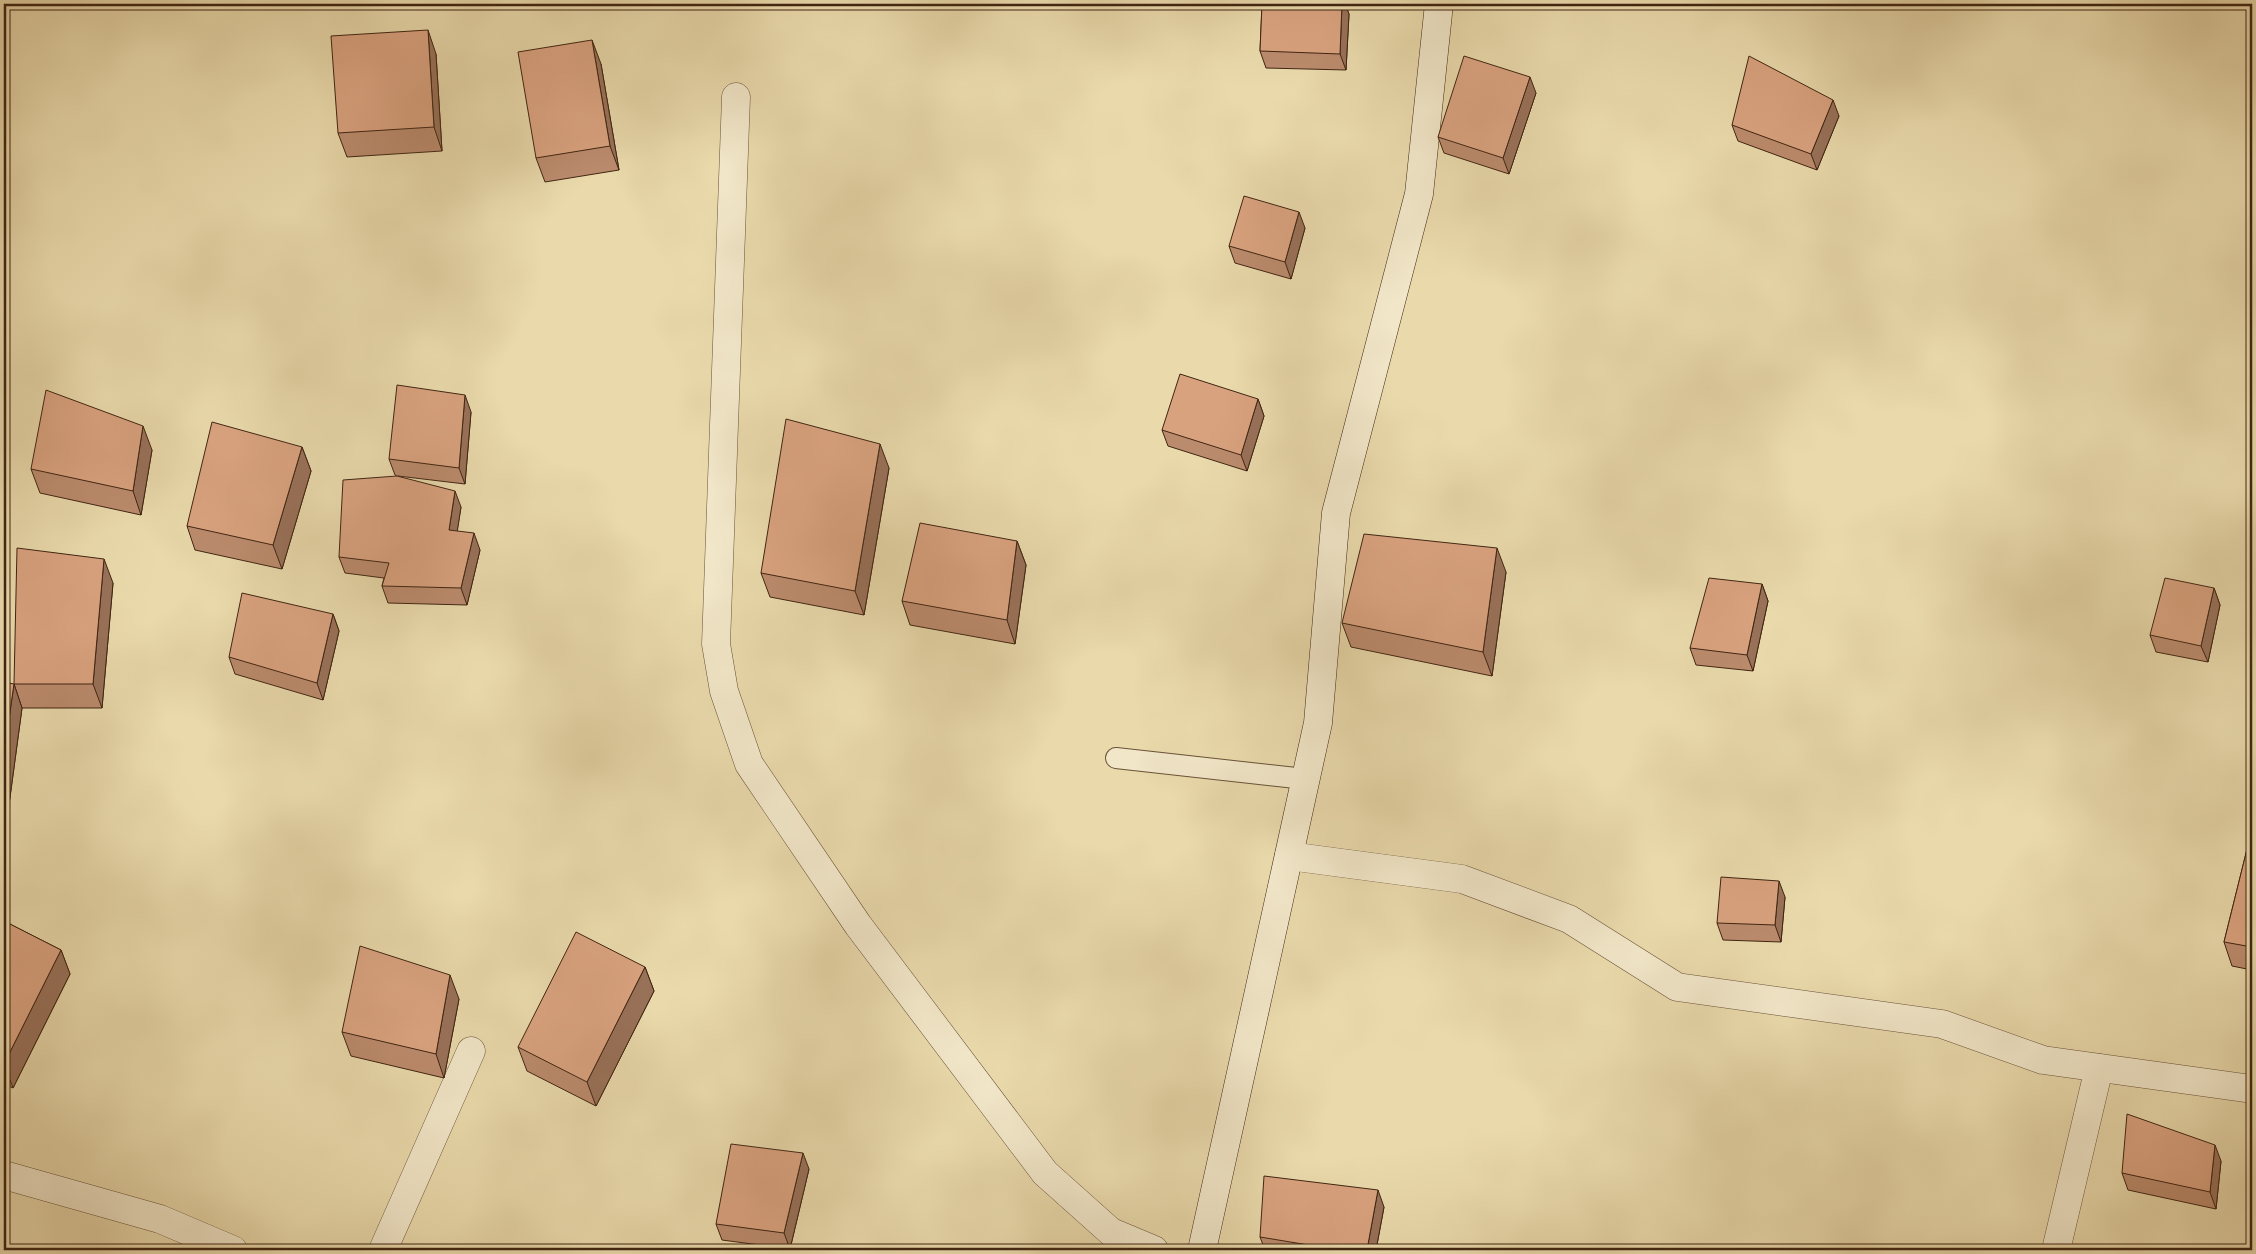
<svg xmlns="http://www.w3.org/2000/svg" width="2256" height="1254" font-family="Alegreya,serif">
<rect width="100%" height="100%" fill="#e9d9ab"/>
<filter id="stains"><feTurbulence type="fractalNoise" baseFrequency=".004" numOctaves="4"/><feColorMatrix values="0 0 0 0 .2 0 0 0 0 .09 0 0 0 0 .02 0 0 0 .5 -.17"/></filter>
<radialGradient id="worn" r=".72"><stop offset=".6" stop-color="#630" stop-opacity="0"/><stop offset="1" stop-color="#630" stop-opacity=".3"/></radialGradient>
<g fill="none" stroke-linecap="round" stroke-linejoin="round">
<!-- lane casing -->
<g stroke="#6a5238" stroke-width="22">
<path id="lane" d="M1116,758L1305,779"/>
</g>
<!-- street casing -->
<g stroke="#6a5238" stroke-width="29">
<g id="street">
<path d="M736,97L716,644L724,691L749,764L858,925L1045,1173L1111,1232L1154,1250"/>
<path d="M1289,856L1462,879L1569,919L1677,987L1942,1024L2043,1060L2252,1089"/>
<path d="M4,1175L160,1219L233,1250"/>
<path d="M383,1250L471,1051"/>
<path d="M2056,1250L2099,1068"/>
</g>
</g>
<!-- secondary casing -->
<g stroke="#402512" stroke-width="29">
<path id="secondary" d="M1202,1250L1318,723L1336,513L1419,194L1439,4"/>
</g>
<!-- lane -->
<use href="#lane" stroke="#f1e6c8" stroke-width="20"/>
<!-- street -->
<use href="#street" stroke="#f1e6c8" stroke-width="28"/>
<!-- secondary -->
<use href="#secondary" stroke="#f1e6c8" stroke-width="28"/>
</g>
<!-- wall -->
<g fill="#bb8b6d" stroke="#402512">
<path d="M1262,4H1345L1349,14L1346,70L1266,68L1260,51Z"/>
<path d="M436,54L442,151L347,157L338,133Z"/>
<path d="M601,64L619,170L545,182L536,158Z"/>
<path d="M1536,93L1509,174L1444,153L1438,137Z"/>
<path d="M1839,116L1817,170L1738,141L1732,125Z"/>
<path d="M1305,228L1291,279L1235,263L1229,246Z"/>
<path d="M1258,399L1264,416L1247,471L1168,446L1162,430Z"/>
<path d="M471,412L465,484L398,476L461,507L457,531L480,550L467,605L388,603L382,586L384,578L345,573L339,557L397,476L395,475L389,459Z"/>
<path d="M302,447L311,471L282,569L195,550L187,526Z"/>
<path d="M152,450L141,515L40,493L31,469Z"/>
<path d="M889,468L864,615L770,597L761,573Z"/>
<path d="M1017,541L1026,565L1015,644L910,625L902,601Z"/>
<path d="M1506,572L1492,676L1351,647L1342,623Z"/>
<path d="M113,583L102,708H22L14,684Z"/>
<path d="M1762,584L1768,601L1753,671L1696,665L1690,648Z"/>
<path d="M2214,588L2220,605L2208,662L2156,652L2150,635Z"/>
<path d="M333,614L339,631L323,700L235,674L229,657Z"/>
<path d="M4,682L22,708L8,812H4Z"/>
<path d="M2252,829V970L2232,966L2224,942Z"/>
<path d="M1785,897L1781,942L1723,940L1717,923Z"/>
<path d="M4,921L61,950L70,974L13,1088L4,1084Z"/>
<path d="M645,967L654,991L596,1106L527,1071L518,1047Z"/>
<path d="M459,999L444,1078L351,1056L342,1032Z"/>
<path d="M2221,1161L2216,1209L2128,1190L2122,1173Z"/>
<path d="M809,1169L790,1249L722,1240L716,1224Z"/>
<path d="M1384,1207L1376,1250H1265L1260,1237Z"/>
</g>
<!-- shaded-wall -->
<g fill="#987159" stroke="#402512">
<path d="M1342,4H1345L1349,14L1346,70L1340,54Z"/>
<path d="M428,30L436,54L442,151L434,127Z"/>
<path d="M592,40L601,64L619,170L610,146Z"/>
<path d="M1530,77L1536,93L1509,174L1503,158Z"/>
<path d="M1833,100L1839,116L1817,170L1811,154Z"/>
<path d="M1299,212L1305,228L1291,279L1285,262Z"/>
<path d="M465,395L471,412L465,484L459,468Z"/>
<path d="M1258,399L1264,416L1247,471L1241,455Z"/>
<path d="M143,426L152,450L141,515L133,491Z"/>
<path d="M880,444L889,468L864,615L855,591Z"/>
<path d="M302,447L311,471L282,569L273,545Z"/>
<path d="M455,491L461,507L455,546L449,530Z"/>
<path d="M474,533L480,550L467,605L461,588Z"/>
<path d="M1017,541L1026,565L1015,644L1007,620Z"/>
<path d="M1497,548L1506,572L1492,676L1483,652Z"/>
<path d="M104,559L113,583L102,708L93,684Z"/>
<path d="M1762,584L1768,601L1753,671L1747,655Z"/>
<path d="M2214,588L2220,605L2208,662L2201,646Z"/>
<path d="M333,614L339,631L323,700L317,683Z"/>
<path d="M14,684L22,708L8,812L4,802V753Z"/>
<path d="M1779,881L1785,897L1781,942L1775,925Z"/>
<path d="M61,950L70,974L13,1088L4,1064Z"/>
<path d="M645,967L654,991L596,1106L587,1082Z"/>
<path d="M450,975L459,999L444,1078L436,1054Z"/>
<path d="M2215,1145L2221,1161L2216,1209L2210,1192Z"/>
<path d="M803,1153L809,1169L790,1249L784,1233Z"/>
<path d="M1378,1190L1384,1207L1376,1250H1367Z"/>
</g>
<!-- building -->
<g fill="#d9a27f" stroke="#402512">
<path d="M1262,4H1342L1340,54L1260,51Z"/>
<path d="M428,30L434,127L338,133L331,36Z"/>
<path d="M592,40L610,146L536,158L518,52Z"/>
<path d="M1464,56L1530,77L1503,158L1438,137Z"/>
<path d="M1749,56L1833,100L1811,154L1732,125Z"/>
<path d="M1244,196L1299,212L1285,262L1229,246Z"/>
<path d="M1180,374L1258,399L1241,455L1162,430Z"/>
<path d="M397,385L465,395L459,468L389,459Z"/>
<path d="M46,390L143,426L133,491L31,469Z"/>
<path d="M786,419L880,444L855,591L761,573Z"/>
<path d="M212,422L302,447L273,545L187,526Z"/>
<path d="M397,476L455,491L449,530L474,533L461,588L382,586L389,563L339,557L343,480Z"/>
<path d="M920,523L1017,541L1007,620L902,601Z"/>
<path d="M1364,534L1497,548L1483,652L1342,623Z"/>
<path d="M17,548L104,559L93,684H14Z"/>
<path d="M1709,578L1762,584L1747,655L1690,648Z"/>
<path d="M2165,578L2214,588L2201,646L2150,635Z"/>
<path d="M242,593L333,614L317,683L229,657Z"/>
<path d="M4,682L14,684L4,753Z"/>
<path d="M2252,829V947L2224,942Z"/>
<path d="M1721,877L1779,881L1775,925L1717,923Z"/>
<path d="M4,921L61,950L4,1064Z"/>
<path d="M576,932L645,967L587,1082L518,1047Z"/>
<path d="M360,946L450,975L436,1054L342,1032Z"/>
<path d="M2127,1114L2215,1145L2210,1192L2122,1173Z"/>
<path d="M731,1144L803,1153L784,1233L716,1224Z"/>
<path d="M1264,1176L1378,1190L1367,1250H1339L1260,1237Z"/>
</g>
<!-- margin -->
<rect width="2256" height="1254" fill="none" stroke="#e9d9ab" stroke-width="20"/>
<rect x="5" y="5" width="2246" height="1244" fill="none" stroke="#402512" stroke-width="2.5"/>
<rect x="10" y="10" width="2236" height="1234" fill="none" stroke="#402512"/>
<rect width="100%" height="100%" filter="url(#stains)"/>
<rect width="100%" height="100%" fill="url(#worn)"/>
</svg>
